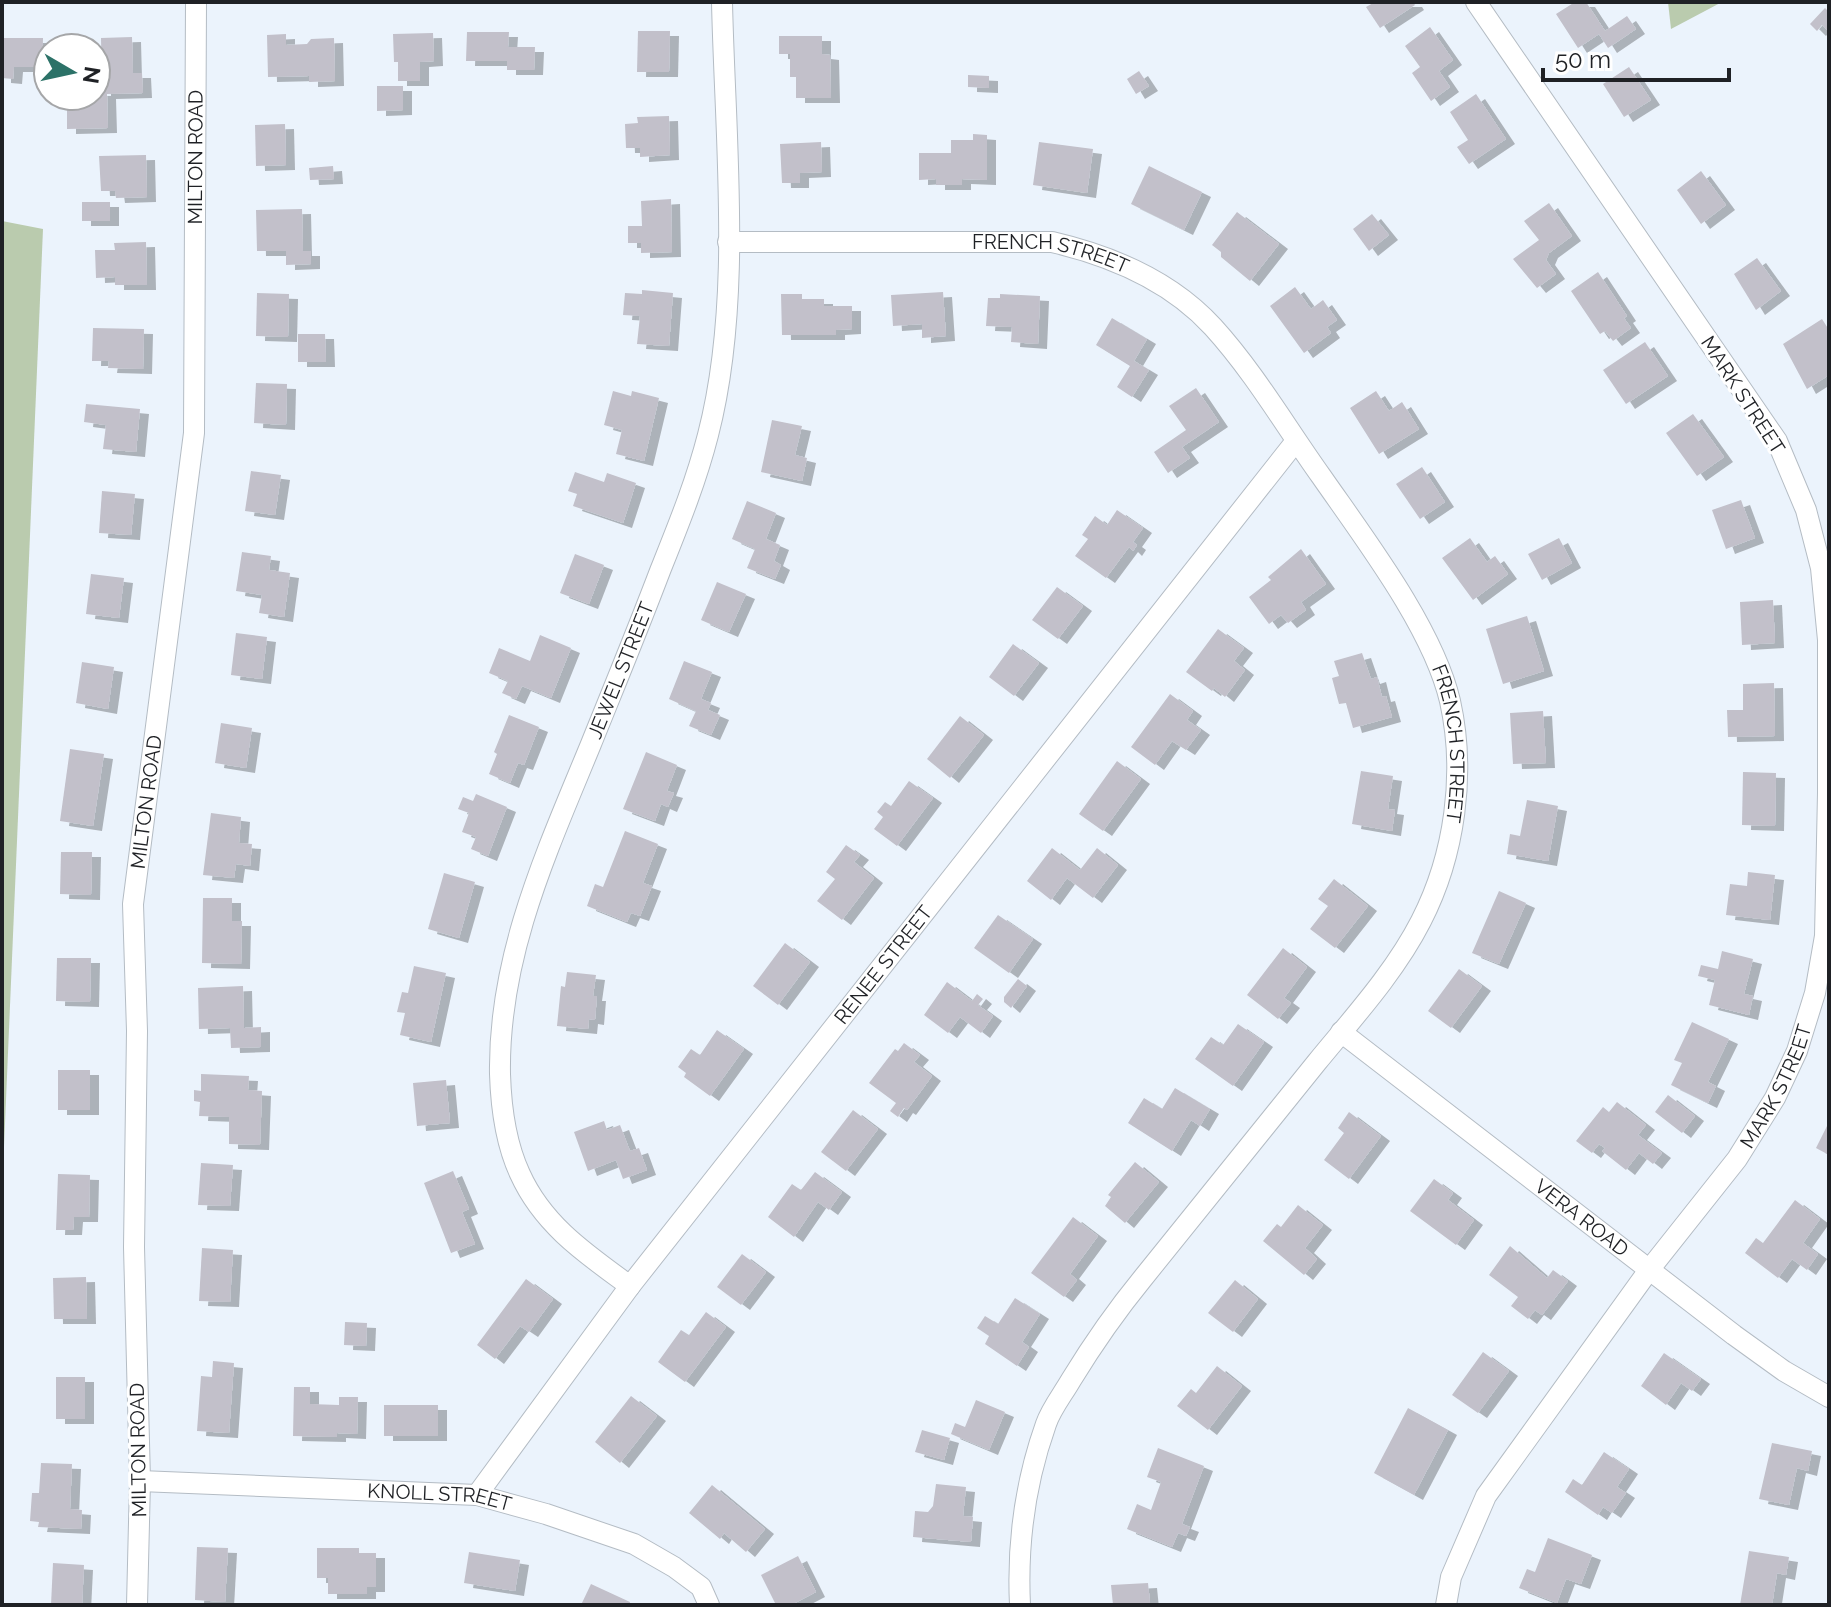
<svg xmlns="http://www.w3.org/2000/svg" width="1831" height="1607" font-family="Raleway,sans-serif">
<defs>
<filter id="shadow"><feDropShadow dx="9" dy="5" stdDeviation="0" flood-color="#0004"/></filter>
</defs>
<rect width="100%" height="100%" fill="#ebf3fc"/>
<!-- green -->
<g fill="#bacbae">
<path d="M1668,2H1722L1671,29Z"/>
<path d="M2,221L43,229L2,1194Z"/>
</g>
<!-- building -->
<g fill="#c2c0ca" filter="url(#shadow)">
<path d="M1375,2H1413L1415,5L1380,28L1366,7Z"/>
<path d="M1575,2H1586L1605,31L1627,16L1636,29L1608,48L1599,34L1578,48L1556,14Z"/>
<path d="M1825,8L1829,12V32L1822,25L1817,31L1810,24Z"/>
<path d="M1430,27L1453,60L1439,71L1450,87L1431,101L1412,73L1420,67L1405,46Z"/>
<path d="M638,31H670L669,72H637Z"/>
<path d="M467,32H509L508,47H535L534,70H507V61H466Z"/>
<path d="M433,33L434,61L420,62V81H398V62H394L393,34Z"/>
<path d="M286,34V45L307,44L311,39L334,38L335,81L309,82V76L268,77L267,35Z"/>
<path d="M779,36H822V54L830,55L831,98H796V77H790V54H779Z"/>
<path d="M132,37L133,73H142L143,93L107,94L108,128L67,129V96H96V91H102L101,38Z"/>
<path d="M2,38H43L42,75H35V67H14L13,79L2,78Z"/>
<path d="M1629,67L1651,100L1624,117L1603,84Z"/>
<path d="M1139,71L1149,86L1136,94L1127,79Z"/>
<path d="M968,75L989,76V88L968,87Z"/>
<path d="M377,86H403V110L377,111Z"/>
<path d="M1476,94L1506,139L1469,164L1457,147L1468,140L1450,112Z"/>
<path d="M669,116L670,155L640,157V148H626L625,124L638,123L637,117Z"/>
<path d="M285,124L286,165L256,166L255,125Z"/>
<path d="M973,134L987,135V180L962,179V185H936V179L919,180V153H951V140H973Z"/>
<path d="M821,142L822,172L800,173V183H782L780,144Z"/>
<path d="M1039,142L1093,149L1087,193L1033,185Z"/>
<path d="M146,155L147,197L116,198L115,191H101L99,156Z"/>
<path d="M333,166L334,179L310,180L309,168Z"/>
<path d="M1149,166L1202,192L1184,230L1131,204Z"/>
<path d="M1701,171L1726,205L1701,224L1677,190Z"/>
<path d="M671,199L672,252L641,253V243H628V226H642L641,201Z"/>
<rect x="82" y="202" width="28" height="19"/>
<path d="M1549,203L1572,236L1549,253L1546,260L1556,274L1537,288L1513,259L1539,240L1524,221Z"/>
<path d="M302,209L303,251H311V264L286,265V251H257L256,210Z"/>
<path d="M1237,212L1279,244L1250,281L1221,257V252L1212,245Z"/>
<path d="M1372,214L1389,235L1369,251L1353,229Z"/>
<path d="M146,242L147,285H115V277L96,278L95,250H115L114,243Z"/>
<path d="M1757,258L1781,291L1756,310L1734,274Z"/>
<path d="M1598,272L1627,316L1624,318L1631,328L1613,341L1605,331L1600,334L1571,291Z"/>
<path d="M1295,287L1311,309L1323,300L1337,320L1327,327L1331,333L1304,353L1270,306Z"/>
<path d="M642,290L673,293L669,346L637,344L640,316L623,315L625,293L642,294Z"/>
<path d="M943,292L946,336L922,338V324L893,326L891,295Z"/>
<path d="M257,293L289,294L288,337L256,336Z"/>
<path d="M781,294H802V299H824V306H852V329L836,330V335H782Z"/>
<path d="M1000,294L1040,296L1038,344L1011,342L1012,327L986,326L988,298H1000Z"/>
<path d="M1112,318L1147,339L1134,361L1149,370L1132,397L1117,387L1130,366L1096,345Z"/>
<path d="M1822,319L1829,330V375L1807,389L1783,344Z"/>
<path d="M93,328L144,329L143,369L108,368L109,361H92Z"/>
<path d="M298,334H325L326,362H298Z"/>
<path d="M1645,342L1668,376L1626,404L1603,370Z"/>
<path d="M256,383L287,384L286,425L254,423Z"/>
<path d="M1196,388L1219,422L1182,447L1190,458L1168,473L1154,452L1186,430L1169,406Z"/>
<path d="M613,391L631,396L632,391L659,398L644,461L616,454L622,430L604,425Z"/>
<path d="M1376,391L1389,411L1402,402L1419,429L1379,454L1350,408Z"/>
<path d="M86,404L140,409L136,452L103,449L106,425L84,422Z"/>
<path d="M1693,414L1724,457L1697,476L1666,433Z"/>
<path d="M772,420L802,426L795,455L807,458L802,481L761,472Z"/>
<path d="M1422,467L1445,502L1420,519L1396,484Z"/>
<path d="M251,471L281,475L275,515L245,511Z"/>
<path d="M575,472L604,482L607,473L636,483L623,523L573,506L577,494L568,491Z"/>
<path d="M102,491L135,494L131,535L99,533Z"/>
<path d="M1741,500L1755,538L1726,549L1712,510Z"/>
<path d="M747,501L776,513L766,539L780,545L774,561L781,565L775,579L747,568L755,549L732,539Z"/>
<path d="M1117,510L1143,528L1133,542L1137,545L1133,551L1129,547L1106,578L1075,556L1088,539L1082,535L1095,516L1107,525Z"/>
<path d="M1470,538L1487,562L1495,556L1508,574L1473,600L1442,558Z"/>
<path d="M1559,538L1572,563L1542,580L1528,554Z"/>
<path d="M1301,549L1326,584L1301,602L1306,610L1288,623L1281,615L1269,624L1249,597L1271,580L1268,577Z"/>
<path d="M242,552L271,556L269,570L290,573L284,617L259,613L262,595L236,591Z"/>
<path d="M575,554L604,565L589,604L560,593Z"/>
<path d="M91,574L124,578L119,618L86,614Z"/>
<path d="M717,582L746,594L729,632L701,620Z"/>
<path d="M1057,587L1083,606L1058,639L1032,620Z"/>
<path d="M1773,600L1775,643L1742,645L1740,602Z"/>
<path d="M1527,616L1544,671L1503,684L1486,629Z"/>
<path d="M1218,629L1244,648L1234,661L1245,670L1225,697L1214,688L1212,691L1186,672Z"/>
<path d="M236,633L267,637L262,679L231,675Z"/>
<path d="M540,635L571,648L551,698L522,686L516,699L502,693L508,681L489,673L499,648L530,661Z"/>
<path d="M1013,644L1039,663L1014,696L989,677Z"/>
<path d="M1362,653L1371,679L1377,677L1382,697L1386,696L1392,717L1353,728L1346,703L1339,704L1332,678L1339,676L1334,661Z"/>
<path d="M684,661L712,672L701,699L711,703L708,710L720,715L711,735L689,726L696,711L669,699Z"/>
<path d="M82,662L114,667L108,709L76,703Z"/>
<path d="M1774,683L1775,736L1728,737L1727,710H1743V684Z"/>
<path d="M1170,694L1193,711L1187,720L1201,730L1186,750L1172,741L1155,765L1131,747Z"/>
<path d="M1543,711L1546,763L1513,764L1510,713Z"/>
<path d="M509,715L539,727L524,765L518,763L510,783L489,774L497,754L494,752Z"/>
<path d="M960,716L984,735L950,778L927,759Z"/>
<path d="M221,723L252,728L246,768L215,763Z"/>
<path d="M70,749L104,754L93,826L60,821Z"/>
<path d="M646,752L677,765L667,791L674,793L668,807L661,804L655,821L623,809Z"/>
<path d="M1117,761L1141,779L1103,831L1079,814Z"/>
<path d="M1361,771L1393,776L1388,809L1395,810L1392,831L1352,824Z"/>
<path d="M1743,772L1776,773L1775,826L1742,825Z"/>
<path d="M909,781L933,798L897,846L874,829L883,817L877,812L885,802L891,806Z"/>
<path d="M476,794L507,807L488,856L471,849L476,837L462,832L469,813L458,809L463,797L473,801Z"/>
<path d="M1527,800L1558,806L1548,861L1507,854L1510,834L1520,836Z"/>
<path d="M211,813L241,817L239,843L252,844L250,866L236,864L234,878L203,875Z"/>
<path d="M625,831L658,844L643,883L652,886L640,916L631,913L627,922L587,906L595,884L603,887Z"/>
<path d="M846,845L860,855L854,862L874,878L842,920L817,901L835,879L826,872Z"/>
<path d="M1052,848L1080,870L1097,848L1118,865L1093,898L1067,878L1051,900L1027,881Z"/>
<path d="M61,852H92L91,895L60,894Z"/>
<path d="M1748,872L1775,875L1770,920L1726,915L1730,884L1747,886Z"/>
<path d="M444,873L475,882L459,938L428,929Z"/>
<path d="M1334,879L1368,906L1335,948L1310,929L1328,906L1318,899Z"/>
<path d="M1499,891L1526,903L1499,964L1472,953Z"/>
<path d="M203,898H232V921H242L241,964L202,963Z"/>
<path d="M998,915L1033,939L1009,973L974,948Z"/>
<path d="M785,943L810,962L778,1005L753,986Z"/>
<path d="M1283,948L1307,967L1284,998L1291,1003L1278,1019L1247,995Z"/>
<path d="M1722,951L1753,959L1744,994L1753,996L1749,1015L1709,1005L1715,980L1698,976L1701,965L1718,969Z"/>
<path d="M57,958H91L90,1002L56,1001Z"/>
<path d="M414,966L446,973L431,1042L400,1035L405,1013L397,1012L402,992L408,993Z"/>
<path d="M1459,969L1482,986L1451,1028L1428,1011Z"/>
<path d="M567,972L596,975L593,996H597L595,1020L589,1019L588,1029L557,1026L561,986L565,987Z"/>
<path d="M1018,979L1027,986L1011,1008L1004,1002V997Z"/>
<path d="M947,982L972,1001L977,994L983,999L978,1005L993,1016L981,1033L960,1017L948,1033L924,1015Z"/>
<path d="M243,986L244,1028L261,1027V1047L231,1048L230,1028L199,1029L198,988Z"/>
<path d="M1692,1022L1729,1039L1708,1082L1716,1086L1708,1103L1671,1085L1682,1063L1674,1060Z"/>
<path d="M1238,1024L1264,1042L1233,1086L1195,1059L1211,1037L1223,1045Z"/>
<path d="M717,1030L744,1049L710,1096L684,1077L686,1073L678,1067L691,1049L700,1055Z"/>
<path d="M904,1043L920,1055L914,1062L932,1076L907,1110L904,1108L898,1117L890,1111L896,1103L869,1083L895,1049L898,1051Z"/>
<rect x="58" y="1070" width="32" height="40"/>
<path d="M201,1074L249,1076L248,1090L262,1091L260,1145L229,1144V1117L199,1116L200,1102L194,1101V1090L201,1091Z"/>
<path d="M446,1080L450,1123L417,1126L413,1083Z"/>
<path d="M1175,1088L1210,1109L1200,1126L1191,1120L1172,1151L1128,1123L1144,1098L1162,1109Z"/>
<path d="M1668,1095L1695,1116L1682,1133L1655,1112Z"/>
<path d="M1617,1102L1646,1125L1638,1135L1662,1153L1653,1164L1639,1153L1626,1170L1602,1151L1605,1148L1599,1144L1592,1153L1576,1141L1603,1107L1609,1112Z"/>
<path d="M853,1110L878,1129L846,1171L821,1152Z"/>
<path d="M1349,1112L1381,1136L1349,1179L1324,1160L1344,1133L1338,1128Z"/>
<path d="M604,1121L607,1130L620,1125L630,1151L639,1148L647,1170L623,1179L616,1160L588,1171L574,1132Z"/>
<path d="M1829,1122V1155L1816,1148Z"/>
<path d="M1135,1162L1159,1182L1125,1223L1105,1206L1111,1197L1108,1195Z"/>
<path d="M201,1163L233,1165L230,1206L198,1205Z"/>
<path d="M453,1171L469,1209L462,1212L475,1244L451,1253L424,1183Z"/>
<path d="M815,1172L842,1192L829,1210L818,1202L794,1237L768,1217L792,1184L801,1190Z"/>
<path d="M58,1174L90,1175L89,1217H74L73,1230H56Z"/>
<path d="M1434,1179L1453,1193L1448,1200L1474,1220L1456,1245L1410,1211Z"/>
<path d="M1795,1200L1820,1219L1803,1243L1818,1254L1807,1270L1792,1259L1778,1278L1745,1253L1756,1238L1763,1243Z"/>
<path d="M1298,1205L1323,1225L1305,1248L1317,1259L1304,1275L1263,1241L1277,1224L1281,1227Z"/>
<path d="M1073,1217L1098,1236L1070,1274L1077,1280L1064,1297L1031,1273Z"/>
<path d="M1510,1246L1547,1278L1553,1270L1568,1281L1542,1315L1535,1310L1528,1319L1511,1306L1518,1297L1489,1275Z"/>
<path d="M202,1248L233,1250L230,1302L199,1301Z"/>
<path d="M742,1254L766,1272L741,1305L717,1287Z"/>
<path d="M86,1277L87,1319H54L53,1278Z"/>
<path d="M526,1279L553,1299L529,1332L520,1326L495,1359L477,1345Z"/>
<path d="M1235,1280L1258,1299L1233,1332L1208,1313Z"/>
<path d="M1015,1298L1040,1314L1022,1342L1029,1347L1017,1366L985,1344L989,1336L977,1328L985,1316L998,1324Z"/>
<path d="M706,1312L726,1327L685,1382L658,1362L681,1330L689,1335Z"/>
<path d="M345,1322L367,1323L366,1346L344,1345Z"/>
<path d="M1483,1352L1509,1371L1478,1413L1452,1395Z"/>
<path d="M1664,1353L1701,1379L1692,1391L1681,1383L1666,1405L1641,1386Z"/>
<path d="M213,1361L234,1363L229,1433L197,1431L201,1376L212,1377Z"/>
<path d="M1217,1366L1242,1386L1208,1430L1177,1406L1191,1389L1196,1393Z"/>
<rect x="56" y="1377" width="29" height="42"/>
<path d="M294,1387H310V1404L339,1405V1397H358L357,1434L337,1433V1437L293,1436Z"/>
<path d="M631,1396L657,1416L620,1463L595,1442Z"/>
<path d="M976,1400L1005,1412L989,1450L951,1434L955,1423L965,1427Z"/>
<rect x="384" y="1405" width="54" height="31"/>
<path d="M1408,1408L1448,1430L1414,1495L1374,1473Z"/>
<path d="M922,1430L950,1438L944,1460L915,1452Z"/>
<path d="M1772,1443L1812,1451L1808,1471L1797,1468L1789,1505L1759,1499Z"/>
<path d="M1158,1448L1204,1466L1182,1524L1190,1527L1186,1536L1178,1533L1172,1547L1127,1529L1137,1504L1151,1510L1161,1482L1147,1477Z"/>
<path d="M1604,1452L1629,1469L1617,1487L1626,1493L1612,1513L1603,1507L1598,1515L1565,1492L1573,1479L1582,1485Z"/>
<path d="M41,1463L72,1464L70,1509L82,1510L81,1529L38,1527L39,1522L30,1521L32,1493H39Z"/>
<path d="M936,1484L966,1487L963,1516L973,1517L971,1542L913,1537L915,1511L928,1512L933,1506Z"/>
<path d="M712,1485L765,1529L746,1552L724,1533L720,1539L689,1513Z"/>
<path d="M1548,1538L1592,1555L1581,1584L1566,1579L1557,1603L1519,1588L1527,1569L1535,1572Z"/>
<path d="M197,1547L228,1548L225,1602L195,1600Z"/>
<path d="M317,1548H359V1553H376V1587H367V1594H328V1578H317Z"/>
<path d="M1749,1551L1789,1557L1786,1575L1777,1573L1772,1605H1740Z"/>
<path d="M469,1552L520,1560L515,1591L464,1583Z"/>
<path d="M798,1556L816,1592L791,1605H776L761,1575Z"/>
<path d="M53,1563L84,1565L82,1605H51Z"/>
<path d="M1148,1583L1150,1603L1113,1605L1111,1585Z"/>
<path d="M591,1584L630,1602L629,1605H581Z"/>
</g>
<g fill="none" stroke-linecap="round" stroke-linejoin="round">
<!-- street casing -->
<g stroke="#b4bcc4" stroke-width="22">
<g id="street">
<path id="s1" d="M728,242H1052C1112,256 1171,281 1213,327C1254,372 1286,427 1321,476C1364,538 1433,628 1450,701C1466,773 1455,855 1421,921C1395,972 1353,1018 1317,1062C1259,1134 1201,1206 1143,1278C1116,1311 1093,1344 1071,1380C1063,1394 1051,1409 1046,1424C1025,1483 1017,1543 1020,1605"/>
<path id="s2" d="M1341,1032L1734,1335L1784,1371L1829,1397"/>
<path id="s3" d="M630,1286C586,1254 543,1225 520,1174C506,1144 501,1107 500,1074C498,956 547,851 591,744C614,687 638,629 660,571C678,526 696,482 708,435C743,300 725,141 722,2"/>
<path id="s4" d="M140,1481L477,1495L546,1514L634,1544L674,1567L701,1587L709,1605"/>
<path id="s5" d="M477,1495L630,1286L1296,441"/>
<path id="s6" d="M137,1605L140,1481L134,1247L137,1031L133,904L194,433L196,2"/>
<path id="s7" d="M1446,1605L1451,1577L1486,1496L1649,1270L1737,1159L1775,1098L1797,1051L1815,993L1825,936L1828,793V640L1821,568L1806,510L1777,441L1476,2"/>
</g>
</g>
<!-- street -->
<use href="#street" stroke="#fff" stroke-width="20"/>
</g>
<g text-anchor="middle" stroke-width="6" stroke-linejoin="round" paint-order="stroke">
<!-- street labels -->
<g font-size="20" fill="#1f2125" stroke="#fff">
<text dy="7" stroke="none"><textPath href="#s6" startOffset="1452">MILTON ROAD</textPath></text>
<text dy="7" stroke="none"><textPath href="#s1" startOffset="324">FRENCH STREET</textPath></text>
<text transform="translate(1743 395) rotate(57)" y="7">MARK STREET</text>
<text dy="7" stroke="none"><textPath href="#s3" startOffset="686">JEWEL STREET</textPath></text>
<text dy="7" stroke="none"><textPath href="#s1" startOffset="996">FRENCH STREET</textPath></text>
<text dy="7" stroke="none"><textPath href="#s6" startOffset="804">MILTON ROAD</textPath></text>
<text dy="7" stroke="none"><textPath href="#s5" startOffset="668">RENEE STREET</textPath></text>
<text dy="7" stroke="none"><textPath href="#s7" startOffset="620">MARK STREET</textPath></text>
<text dy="7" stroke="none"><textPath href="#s2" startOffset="304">VERA ROAD</textPath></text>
<text transform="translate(138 1450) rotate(-91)" y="7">MILTON ROAD</text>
<text dy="7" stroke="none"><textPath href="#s4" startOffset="300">KNOLL STREET</textPath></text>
</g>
</g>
<!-- border -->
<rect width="1831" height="1607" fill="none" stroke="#1f2125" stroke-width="8"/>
<!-- north arrow -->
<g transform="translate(72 72) rotate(99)"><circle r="38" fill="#ffffff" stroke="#a5a6a8" stroke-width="2"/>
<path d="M0-6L14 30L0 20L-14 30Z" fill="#2c7268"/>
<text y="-12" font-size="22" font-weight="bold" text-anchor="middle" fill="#1f2125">N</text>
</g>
<!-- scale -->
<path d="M1543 68v12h186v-12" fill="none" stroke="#1f2125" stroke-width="4"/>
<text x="1555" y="68" font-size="24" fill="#1f2125" stroke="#ffffff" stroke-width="6" paint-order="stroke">50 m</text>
</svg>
